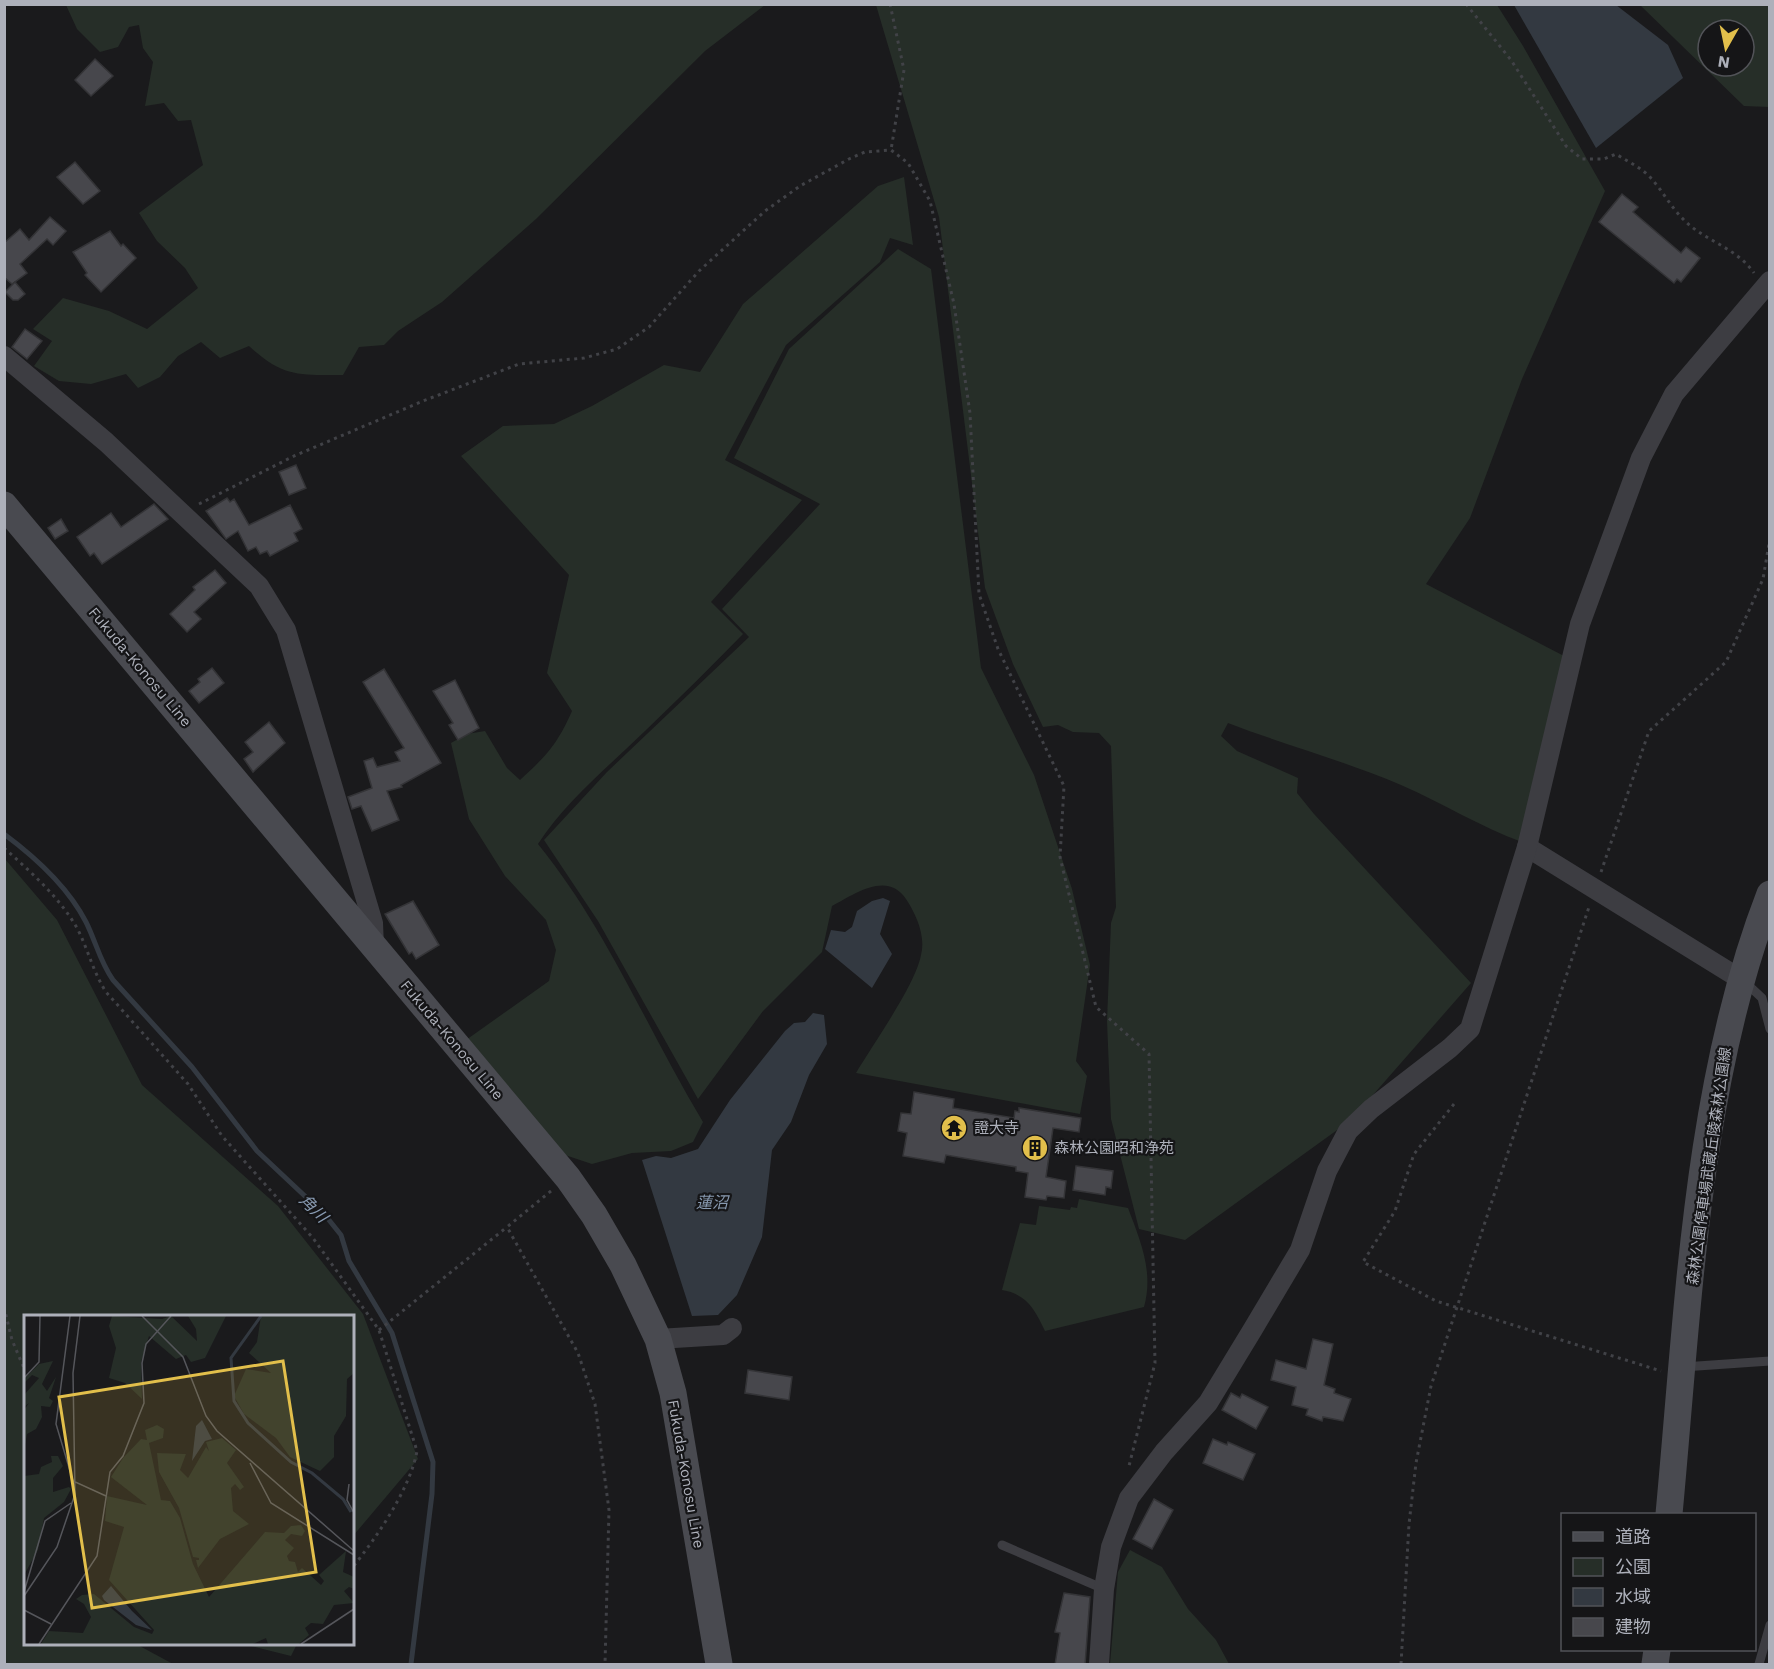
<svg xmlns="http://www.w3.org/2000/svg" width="1774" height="1669" font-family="'Work Sans','Noto Sans JP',sans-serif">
<rect width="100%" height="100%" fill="#1a1a1c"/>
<!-- green -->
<g fill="#262e28" fill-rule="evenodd">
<path d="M66,5H765L705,51L536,219L442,302L398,331L384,345L359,347L343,375C298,375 283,377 249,346L220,358L201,342L178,356L160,377L138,388L126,374L91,384L59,381L34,366L52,341L33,329L63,298L109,311L147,329L198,288L185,268L157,241L139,213L203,165L191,120L178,121L164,103L145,106L153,62L143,48L139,25L129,27L118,47L100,52L77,29Z"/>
<path d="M876,5H1497L1523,46L1605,191L1522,379L1470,518L1426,584L1564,656L1522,842C1480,827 1443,803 1401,785C1345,761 1285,745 1228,723L1221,736L1237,751L1298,778L1297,793L1314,814L1471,983L1351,1120L1185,1240L1139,1229L1111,1119L1107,1021L1111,923L1116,907L1111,746L1099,733L1073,732L1058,725L1043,727L1013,664L985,588L939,217Z"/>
<path d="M1640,5H1769V107L1744,106ZM1708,30H1744V66H1708Z"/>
<path d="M904,177L913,245L890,238L880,262L786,345L725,460L802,500L711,602L743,634C711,667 678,699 645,731C608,767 566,801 538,844C607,929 647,1029 703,1122L693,1142L671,1151L632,1153L592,1164L562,1154L466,1040L549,981L556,950L546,920L505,876L469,819L451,743L467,734L485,731L507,768L520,780C547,755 557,745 572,711L547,673L569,575L461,456L503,426L554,424L592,406L664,365L700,372L743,304L878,186Z"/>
<path d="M898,249L931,269L981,668L1034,775L1072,889L1090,965L1076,1061L1087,1076L1080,1114L856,1073C873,1044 915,986 921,955C926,936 916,914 906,899C887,870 853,895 832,906L822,952L763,1011L698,1099L598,921L544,840L607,772L749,637L722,609L820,504L734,458L789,349Z"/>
<path d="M5,859L57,920L142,1085L278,1206L363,1314L418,1459L353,1536L352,1316H26V1644H136L173,1664H5Z"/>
<path d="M1079,1199L1128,1208C1140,1240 1154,1271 1144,1307L1045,1331C1035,1310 1027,1294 1002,1290L1020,1223L1036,1225L1039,1206L1070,1210L1071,1207L1077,1208Z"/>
<path d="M1130,1550L1162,1567L1188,1609L1216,1640L1229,1664H1110L1118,1572Z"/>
<path d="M243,1644H297L291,1656Z"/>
</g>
<!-- water -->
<g fill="#333941">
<path d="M1514,5H1616L1668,45L1683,78L1596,148Z"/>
<path d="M883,898L890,901L880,934L892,954L872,988L825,949L831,930L845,932L852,927L857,911L872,901Z"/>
<path d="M813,1013L824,1015L827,1044L809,1075L791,1122L772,1150L762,1237L737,1295L718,1315L692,1316L642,1160L656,1156L671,1158L698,1149L730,1100L785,1031L794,1023L805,1022Z"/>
</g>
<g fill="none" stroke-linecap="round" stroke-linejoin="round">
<!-- stream -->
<path stroke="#333941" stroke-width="5" d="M4,834C35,857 68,887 86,922C96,942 100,962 113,980L192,1067L257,1151L325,1215L341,1235L349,1261L392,1333L433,1462L432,1494L411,1664"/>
</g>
<!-- building -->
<g fill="#47474c" stroke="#343437" stroke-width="1.5">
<path d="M95,59L113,76L91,96L75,80Z"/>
<path d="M75,162L100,191L83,204L57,177Z"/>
<path d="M1622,194L1638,207L1633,212L1661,236L1681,253L1686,247L1700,258L1681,282L1677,279L1674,283L1599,222Z"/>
<path d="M50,217L66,231L53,245L47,239L20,264L27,273L12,284L4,277V243L20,229L29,240Z"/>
<path d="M110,231L121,246L123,244L136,258L101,292L85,275L87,273L73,252Z"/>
<path d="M15,282L25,294L18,300H13L5,292Z"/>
<path d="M25,329L42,341L27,359L12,347Z"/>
<path d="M296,465L306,488L289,495L279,472Z"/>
<path d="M227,498L230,502L234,499L249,525L290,505L302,529L294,533L298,541L270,556L267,551L260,554L256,547L248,551L238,531L226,539L206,511Z"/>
<path d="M154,504L168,519L102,564L94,553L90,556L77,537L111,513L121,527Z"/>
<path d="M61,519L68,531L55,539L48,528Z"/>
<path d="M215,570L226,583L194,612L201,619L187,632L170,614L195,590L193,587Z"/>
<path d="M212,668L224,683L199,703L189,691L200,682L198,679Z"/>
<path d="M384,669L441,763L401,785L402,787L387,791L399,820L372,831L361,806L352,809L348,797L372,788L364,761L373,758L377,767L400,761L395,752L404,748L363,682Z"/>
<path d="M455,680L479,728L458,740L449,725L453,723L433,691Z"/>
<path d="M269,722L285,743L253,772L244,759L253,752L245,742Z"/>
<path d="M413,901L439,945L416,959L412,952L409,954L385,914Z"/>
<path d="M914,1092L954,1099L953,1108L1014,1118L1015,1111L1019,1112V1108L1081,1118L1079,1132L1053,1128L1046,1177L1066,1181L1064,1198L1047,1196L1046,1200L1025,1197L1028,1173L1016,1171V1167L946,1155L944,1163L903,1156L907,1133L898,1131L901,1113L911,1114Z"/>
<path d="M1076,1166L1113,1171L1111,1188L1106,1187L1105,1195L1073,1190Z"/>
<path d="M1313,1339L1333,1344L1324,1385L1335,1389L1334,1393L1351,1399L1343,1421L1323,1417L1322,1421L1306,1415L1308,1409L1292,1405L1296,1387L1271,1380L1276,1360L1306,1369Z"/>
<path d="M748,1370L792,1377L789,1400L745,1393Z"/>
<path d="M1231,1393L1240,1398L1242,1394L1268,1407L1256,1429L1222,1410Z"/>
<path d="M1213,1439L1227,1445L1228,1442L1255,1454L1243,1480L1203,1463Z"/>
<path d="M1154,1499L1173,1510L1152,1549L1133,1539Z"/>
<path d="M1064,1593L1090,1597L1085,1665H1055L1060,1633L1055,1632Z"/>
</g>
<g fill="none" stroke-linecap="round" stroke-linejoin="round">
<!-- path -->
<g stroke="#414247" stroke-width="3" stroke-dasharray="3 4.5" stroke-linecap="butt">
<path d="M890,4L904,70L891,150"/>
<path d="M1466,4L1511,60L1566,146L1582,159H1604L1616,154C1627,161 1638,166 1648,175C1661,188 1670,206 1683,219C1704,241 1736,247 1754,273"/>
<path d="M199,504L294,456L423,401L519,364L584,358L617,349L649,327L699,271L765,211L800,186L849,159L865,152L891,150L908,163L930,201L954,304L970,413L979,594L998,649L1064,786L1060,857L1096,1007L1149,1054L1155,1363L1129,1466"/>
<path d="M4,848C31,872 59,897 77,928C88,949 93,972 106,992L188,1084L222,1136L313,1238L379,1330L417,1451C410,1489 377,1537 352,1568"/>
<path d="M1601,872L1649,731L1726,662L1763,579L1770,538"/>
<path d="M1454,1104L1414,1154L1395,1211L1363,1262L1436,1301L1661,1371"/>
<path d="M551,1191L507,1227L578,1353L595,1404L609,1510L605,1664"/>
<path d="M4,1307L12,1340L26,1373"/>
<path d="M379,1330L507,1227"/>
<path d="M261,1644H277"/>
<path d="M1401,1664L1409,1524L1416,1463L1431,1386L1589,907"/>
</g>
<!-- lane -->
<g stroke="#3d3d42" stroke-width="9">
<path d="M1746,983L1762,998L1770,1029"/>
<path d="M1683,1367L1770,1361"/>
<path d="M1002,1545L1104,1589"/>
<path d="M1759,1664L1770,1625"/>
</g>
<!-- street -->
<g stroke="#3d3d42" stroke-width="20">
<path d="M4,356L106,442L259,586L286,630L373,923L374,947"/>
<path d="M1527,847L1742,980"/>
<path d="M658,1339L723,1335L732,1328"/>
<path d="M1099,1664L1104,1589L1111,1547L1129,1498L1164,1452L1208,1403L1253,1329L1300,1250L1327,1171L1348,1131L1371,1109L1450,1048L1470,1029L1527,847L1580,624L1641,458L1674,394L1770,281"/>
</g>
<!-- secondary -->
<g stroke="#494a50" stroke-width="27">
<path d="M4,505L568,1178L594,1215L623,1265L658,1339L673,1393L719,1664"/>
<path d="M1669,1514C1688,1313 1696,1084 1770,894"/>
<path d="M1655,1664L1657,1650"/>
</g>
</g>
<!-- icons -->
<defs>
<g id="temple-disc" transform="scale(1.35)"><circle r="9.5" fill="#e2bf4b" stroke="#151517"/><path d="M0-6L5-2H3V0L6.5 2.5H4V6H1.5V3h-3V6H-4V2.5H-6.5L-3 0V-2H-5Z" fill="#111"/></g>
<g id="building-disc" transform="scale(1.35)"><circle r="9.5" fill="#e2bf4b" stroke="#151517"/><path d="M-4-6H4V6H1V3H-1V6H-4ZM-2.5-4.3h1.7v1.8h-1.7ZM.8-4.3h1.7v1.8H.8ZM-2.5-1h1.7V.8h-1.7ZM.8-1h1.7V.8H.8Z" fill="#111"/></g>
</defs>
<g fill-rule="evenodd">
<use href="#temple-disc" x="954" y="1128"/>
<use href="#building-disc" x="1035" y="1148"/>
</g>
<g text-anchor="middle" stroke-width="4.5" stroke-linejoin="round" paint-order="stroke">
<!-- street labels -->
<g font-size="15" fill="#adb0ba" stroke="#151517">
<text transform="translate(140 667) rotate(50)" y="5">Fukuda-Konosu Line</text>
<text transform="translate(452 1040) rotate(50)" y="5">Fukuda-Konosu Line</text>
<text transform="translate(1709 1166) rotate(-82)" y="5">森林公園停車場武蔵丘陵森林公園線</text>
<text transform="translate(686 1474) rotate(80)" y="5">Fukuda-Konosu Line</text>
</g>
<!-- poi labels -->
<g font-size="15" fill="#adb0ba" stroke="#151517" text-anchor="start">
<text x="974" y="1133">證大寺</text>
<text x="1054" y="1153">森林公園昭和浄苑</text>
</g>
<!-- water labels -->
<g font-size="16" font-style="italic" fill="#889ab1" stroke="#151517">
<text x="712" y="1208">蓮沼</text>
<text transform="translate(314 1208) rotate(45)" y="6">角川</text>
</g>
</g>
<!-- overview -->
<g transform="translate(24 1315)">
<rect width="330" height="330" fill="#1a1a1c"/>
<path d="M88,1L138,4L147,1L173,26L172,14L164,1H202L181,43L167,47L162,40L152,44L125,21L117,47L118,84L101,68L85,63L92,33L85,11ZM237,1H330V58L323,64L322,101L310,121V142L296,156L266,142L252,123L220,99L210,81L222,54L247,58L225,38L233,27ZM29,46L18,69L23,76L32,62L25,83L29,86L26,92L17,91L18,102L12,114L3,119L0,136V95L5,88L0,92V80L15,63L8,60L0,68V64L15,49ZM133,110L140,114L139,123L125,128L137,185L146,186L156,203L169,249L185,282L241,217L260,218L267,211L277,210L281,216L278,221L267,219L261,225L270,233L263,241L265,246L271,247L274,257L278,253L297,270L300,266L295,260L322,236L319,257L330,262V274L325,272L320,276L330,288L310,290L299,309L287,308L281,313L285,320L275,329H244L242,323L229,329H17L25,316L59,318L67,302L60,289L52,284L58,280L70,279L110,312L128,319L130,315L85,265L100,212L81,206L83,181L123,190L87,162L99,143L117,124L123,125L121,115ZM198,123L212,135L203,148L220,172L216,175L211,169L207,173L209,196L225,209L196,224L174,253L172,245H175V243L169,242L155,193L135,157L133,138L162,139L156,155L164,163L182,132L185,136L182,127ZM27,141H34L39,151L29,163V177L45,172L47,174L40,187L20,203L14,235L0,260V161L15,159L17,152L28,147Z" fill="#262e28"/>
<path d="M178,105L188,124L181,126L168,146L172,111ZM87,271L108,296L128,315L112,310L80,285L78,281Z" fill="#333941"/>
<path fill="none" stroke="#333941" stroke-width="3" d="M237,1L207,43L210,86L224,108L267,147L288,158L319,184L327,197"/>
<path fill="none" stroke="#55565b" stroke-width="1.5" d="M46,1L32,109L49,166L82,181M118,1L159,42L182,101L193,116L330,236M0,63L15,47L16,1M226,148L247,188L330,240M325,169L323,185L330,198M0,277L21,206L47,188M0,281L33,232L51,179L49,58L56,1M0,295L27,309M15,329L73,241L86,157L99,141L120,88L118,48L122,29L147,1M277,329L330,294"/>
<path fill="#e2bf4b" fill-opacity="0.15" stroke="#e2bf4b" stroke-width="3" d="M259,46L292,257L68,293L35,82Z"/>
<rect width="330" height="330" fill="none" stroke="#adb0ba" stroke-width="3"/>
</g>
<!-- border -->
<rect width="1774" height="1669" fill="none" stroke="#adb0ba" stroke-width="12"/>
<!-- legend -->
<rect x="1561" y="1513" width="195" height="138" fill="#151517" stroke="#525358" stroke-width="1.5"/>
<rect x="1573" y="1532" width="30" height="9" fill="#494a50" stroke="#525358" stroke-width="1.5"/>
<text x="1615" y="1543" font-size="18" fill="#adb0ba">道路</text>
<rect x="1573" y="1558" width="30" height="18" fill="#262e28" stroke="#525358" stroke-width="1.5"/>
<text x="1615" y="1573" font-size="18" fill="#adb0ba">公園</text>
<rect x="1573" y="1588" width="30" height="18" fill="#333941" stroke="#525358" stroke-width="1.5"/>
<text x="1615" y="1603" font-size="18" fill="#adb0ba">水域</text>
<rect x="1573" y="1618" width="30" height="18" fill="#47474c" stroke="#525358" stroke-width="1.5"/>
<text x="1615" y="1633" font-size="18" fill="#adb0ba">建物</text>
<!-- north arrow -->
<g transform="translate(1726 48) rotate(189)"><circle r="28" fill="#151517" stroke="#525358" stroke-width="1.5"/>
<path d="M0-4.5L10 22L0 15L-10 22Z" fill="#e2bf4b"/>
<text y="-9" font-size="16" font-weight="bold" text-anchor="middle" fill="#adb0ba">N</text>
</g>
</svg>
